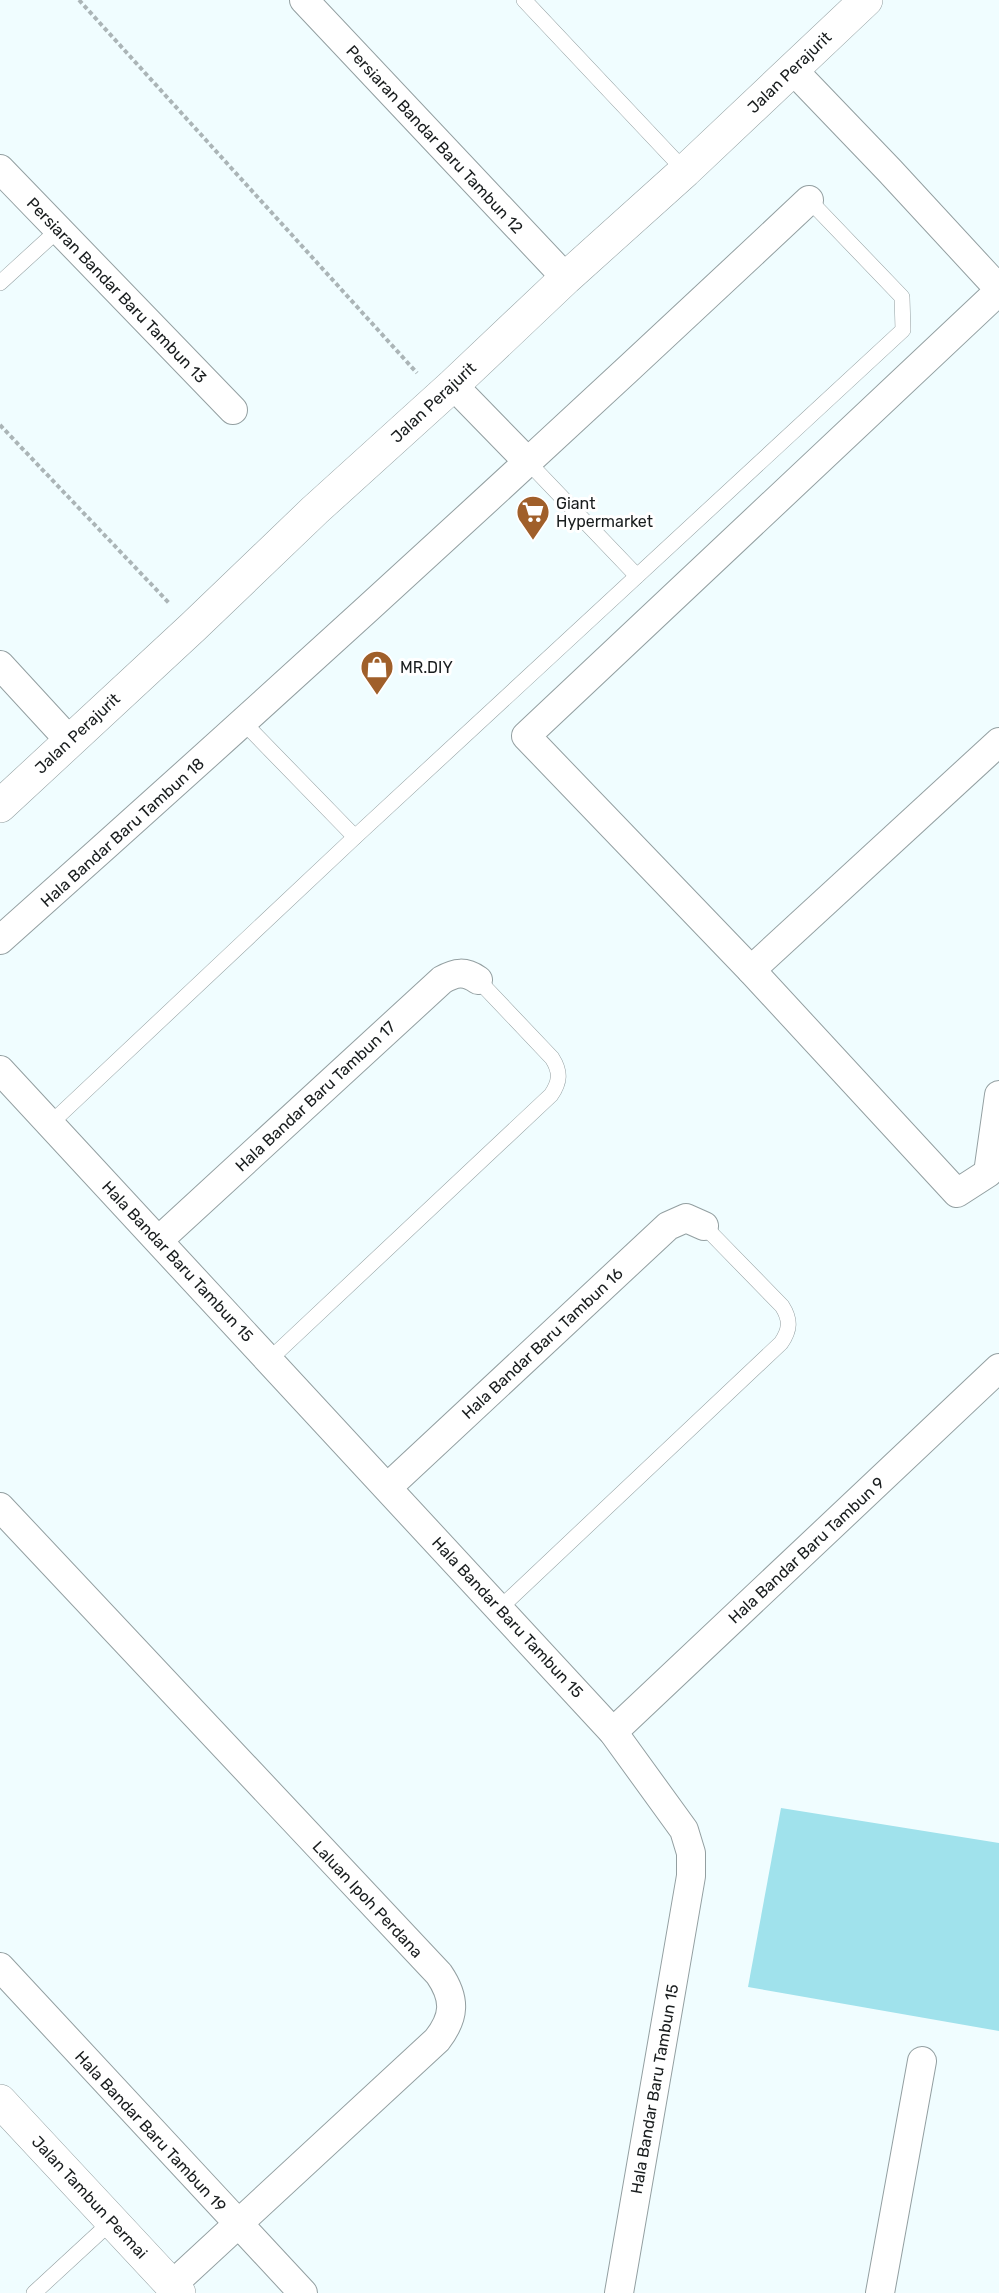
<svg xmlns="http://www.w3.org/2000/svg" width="999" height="2293" font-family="Rubik,sans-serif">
<rect width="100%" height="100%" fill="#f0fdff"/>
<!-- green -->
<path fill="#a0e2ec" d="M781,1808L999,1843V2031L748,1987Z"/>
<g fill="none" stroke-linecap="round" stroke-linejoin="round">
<!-- service casing -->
<g stroke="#939fa1" stroke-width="16">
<g id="service">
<path d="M524,0L685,171"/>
<path d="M0,283L58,230"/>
<path d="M529,463L637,576"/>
<path d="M244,723L355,837"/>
<path d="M50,1124L355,837L903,330L902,297L809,200"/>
<path d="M270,1359L551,1095C560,1082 561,1072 552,1058L478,980"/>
<path d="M500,1608L781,1343C790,1330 791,1320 782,1306L704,1226"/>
<path d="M34,2293L112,2221"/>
</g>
</g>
<!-- minor casing -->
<g stroke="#939fa1" stroke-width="30">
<g id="minor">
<path d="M304,0L566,278"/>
<path d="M793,70L890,171L999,289"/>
<path d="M0,169L233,410"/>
<path d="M999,291L526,736L751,970L957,1193L988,1173L999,1095"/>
<path d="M453,385L529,463"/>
<path d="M0,665L69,740"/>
<path d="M0,940C273,697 543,450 809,200"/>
<path d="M751,970L999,742"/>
<path d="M0,1070L613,1732L684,1830L691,1853V1876L619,2293"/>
<path d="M159,1240L442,980C456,972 465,971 478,980"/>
<path d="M388,1487L668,1226L686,1218L704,1226"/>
<path d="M0,1507L439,1974C456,1999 455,2017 437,2040L172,2285"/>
<path d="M613,1732L999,1368"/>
<path d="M0,1967L303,2293"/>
<path d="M880,2293L922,2061"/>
</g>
</g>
<!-- tertiary casing -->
<g stroke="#939fa1" stroke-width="34">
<g id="tertiary">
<path d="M0,806L193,627L315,510L453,385L566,278L685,171L866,0"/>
<path d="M0,2101L179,2293"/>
</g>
</g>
<!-- path -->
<g stroke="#abb5b7" stroke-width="4" stroke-dasharray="4.5 3" stroke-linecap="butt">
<path d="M79,0L417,373"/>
<path d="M0,425L169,603"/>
</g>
<!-- service -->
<use href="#service" stroke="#fff" stroke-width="15"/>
<!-- minor -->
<use href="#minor" stroke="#fff" stroke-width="28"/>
<!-- tertiary -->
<use href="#tertiary" stroke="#fff" stroke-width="33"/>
</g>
<!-- icons -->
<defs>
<g id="supermarket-pin" transform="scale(1.725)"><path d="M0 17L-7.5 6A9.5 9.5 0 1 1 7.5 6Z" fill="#a05f2a" stroke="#fff"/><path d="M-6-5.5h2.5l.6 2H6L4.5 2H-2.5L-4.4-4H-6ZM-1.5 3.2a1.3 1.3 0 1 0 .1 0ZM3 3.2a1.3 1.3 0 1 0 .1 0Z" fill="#fff"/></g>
<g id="shop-pin" transform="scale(1.725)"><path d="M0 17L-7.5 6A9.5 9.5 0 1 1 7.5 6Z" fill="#a05f2a" stroke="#fff"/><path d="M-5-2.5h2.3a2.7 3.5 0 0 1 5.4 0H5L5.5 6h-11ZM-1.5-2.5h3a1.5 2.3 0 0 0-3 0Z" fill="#fff"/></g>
</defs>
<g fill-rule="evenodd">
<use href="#supermarket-pin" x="533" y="512"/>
<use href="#shop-pin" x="377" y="667"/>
</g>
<g text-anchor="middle" stroke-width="6" stroke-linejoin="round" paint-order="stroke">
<!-- street labels -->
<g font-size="16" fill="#191d1e" stroke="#fff">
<text transform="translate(789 72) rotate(-44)" y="6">Jalan Perajurit</text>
<text transform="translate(435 139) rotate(47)" y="6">Persiaran Bandar Baru Tambun 12</text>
<text transform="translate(117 290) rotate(46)" y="6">Persiaran Bandar Baru Tambun 13</text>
<text transform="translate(433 402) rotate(-43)" y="6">Jalan Perajurit</text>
<text transform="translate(77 733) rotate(-43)" y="6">Jalan Perajurit</text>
<text transform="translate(122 832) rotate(-42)" y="6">Hala Bandar Baru Tambun 18</text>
<text transform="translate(315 1096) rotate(-43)" y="6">Hala Bandar Baru Tambun 17</text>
<text transform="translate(178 1261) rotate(47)" y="6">Hala Bandar Baru Tambun 15</text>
<text transform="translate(542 1343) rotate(-43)" y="6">Hala Bandar Baru Tambun 16</text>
<text transform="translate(806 1550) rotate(-43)" y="6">Hala Bandar Baru Tambun 9</text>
<text transform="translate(508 1617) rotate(47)" y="6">Hala Bandar Baru Tambun 15</text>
<text transform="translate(368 1899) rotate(47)" y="6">Laluan Ipoh Perdana</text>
<text transform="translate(654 2089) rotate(-80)" y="6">Hala Bandar Baru Tambun 15</text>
<text transform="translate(151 2131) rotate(47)" y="6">Hala Bandar Baru Tambun 19</text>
<text transform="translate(90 2197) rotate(47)" y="6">Jalan Tambun Permai</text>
</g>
<!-- poi labels -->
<g font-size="16" fill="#191d1e" stroke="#fff" text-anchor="start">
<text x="556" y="509">Giant<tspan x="556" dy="18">Hypermarket</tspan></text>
<text x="400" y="673">MR.DIY</text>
</g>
</g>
</svg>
